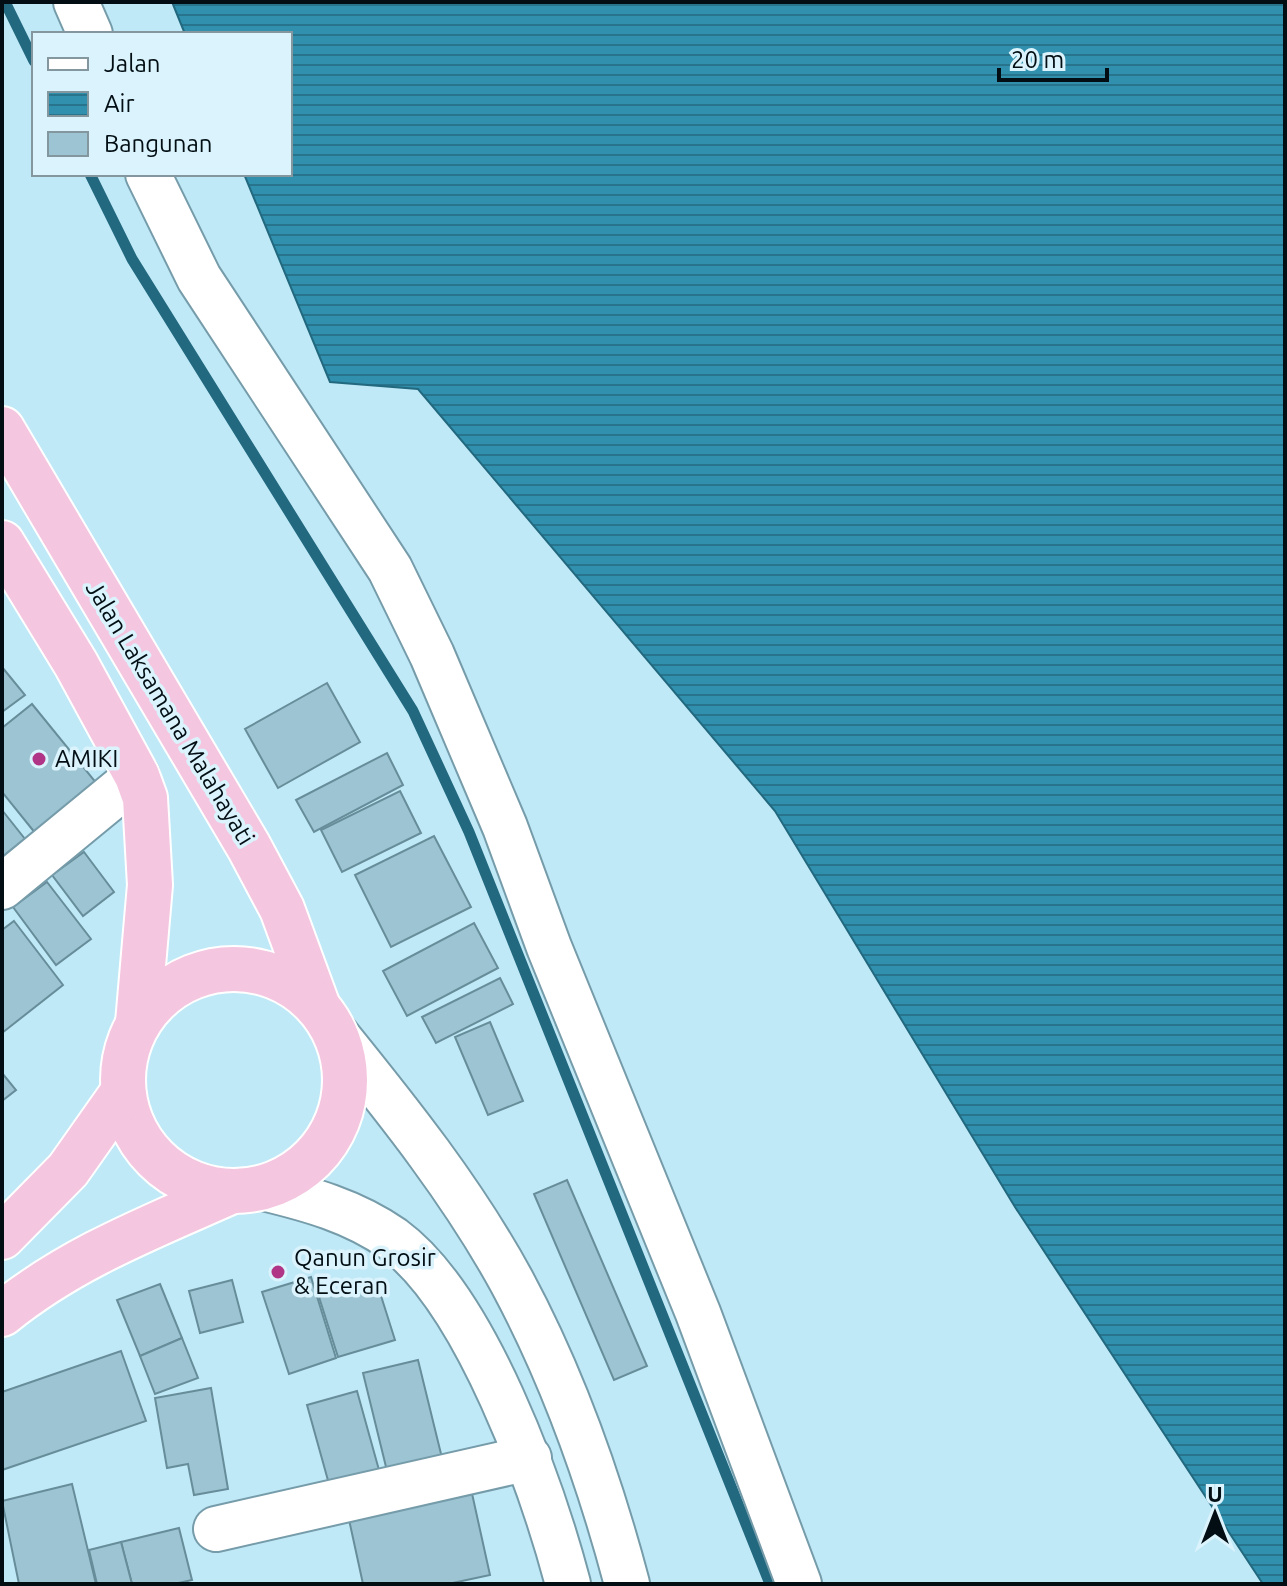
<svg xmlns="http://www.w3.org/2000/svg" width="1287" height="1586" font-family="Ubuntu,sans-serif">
<defs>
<pattern id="water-rules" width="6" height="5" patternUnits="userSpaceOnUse" patternTransform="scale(2)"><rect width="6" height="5" fill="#3090ad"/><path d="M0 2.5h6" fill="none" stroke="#27748c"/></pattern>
</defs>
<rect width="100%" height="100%" fill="#c0e9f7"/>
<!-- water -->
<path fill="url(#water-rules)" stroke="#22697f" stroke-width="2" d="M172,2H1285V1584H1263L1015,1207L775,811L418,389L330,382L244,174H290V34H185Z"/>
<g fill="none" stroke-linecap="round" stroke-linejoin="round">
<!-- stream -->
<g stroke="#22697f" stroke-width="11">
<path d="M5,2L34,61"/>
<path d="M90,174L132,259L413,711L469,832L770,1584"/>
</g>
</g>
<!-- building -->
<g fill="#9cc4d2" stroke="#678d9a" stroke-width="2">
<path d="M2,667L25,695L2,712Z"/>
<path d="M327,683L360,742L278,788L245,729Z"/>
<path d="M32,704L102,790L40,839L2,792V728Z"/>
<path d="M387,753L403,785L314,832L296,800Z"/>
<path d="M400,791L421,833L342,872L321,830Z"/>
<path d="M2,810L25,839L2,857Z"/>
<path d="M434,836L471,907L391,947L355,875Z"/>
<path d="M84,852L114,892L83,916L52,875Z"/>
<path d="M47,882L91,939L56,965L13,907Z"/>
<path d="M14,921L63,985L2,1033V930Z"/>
<path d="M474,923L498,968L407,1016L383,971Z"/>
<path d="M500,978L513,1004L436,1043L422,1017Z"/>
<path d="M490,1022L523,1101L488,1115L455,1037Z"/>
<path d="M2,1073L16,1090L2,1101Z"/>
<path d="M567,1180L647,1366L614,1380L534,1194Z"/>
<path d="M311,1277L336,1358L289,1374L262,1292Z"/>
<path d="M232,1280L243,1322L200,1333L189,1291Z"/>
<path d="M376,1280L395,1340L338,1357L319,1297Z"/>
<path d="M160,1284L182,1338L140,1356L117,1300Z"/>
<path d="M182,1338L198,1378L155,1394L140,1356Z"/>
<path d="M121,1351L146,1421L2,1470V1392Z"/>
<path d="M418,1360L443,1462L388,1475L363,1373Z"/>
<path d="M211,1388L228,1489L194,1495L188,1464L167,1468L155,1398Z"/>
<path d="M357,1391L379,1470L329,1484L307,1405Z"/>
<path d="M72,1484L96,1584H19L2,1501Z"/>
<path d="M471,1489L490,1575L448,1584H363L348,1515Z"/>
<path d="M179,1528L192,1580L174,1584H132L121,1542Z"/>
<path d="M121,1542L132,1584H97L89,1550Z"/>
</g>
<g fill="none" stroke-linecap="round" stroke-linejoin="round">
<!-- street casing -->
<g stroke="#769caa" stroke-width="48">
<g id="street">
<path d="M76,2L90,34"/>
<path d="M148,174L199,278L390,569L432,655L505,827L549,947L698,1313L799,1584"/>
<path d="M2,887L137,776"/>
<path d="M216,1529L529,1458"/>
</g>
</g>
<!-- secondary casing -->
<g stroke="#769caa" stroke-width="48">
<g id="secondary">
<path d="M335,1033C399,1112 463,1192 512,1282C562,1375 600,1482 627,1584"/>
<path d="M263,1188C309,1199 353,1211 393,1239C476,1300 542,1486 568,1584"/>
</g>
</g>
<!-- highway casing -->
<g stroke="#fff" stroke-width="48">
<g id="highway">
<path d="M2,429L249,847L282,909L318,1007"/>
<path d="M2,543L76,664L137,776L145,798L150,885L138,1023"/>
<circle cx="234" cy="1080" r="111"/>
<path d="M2,1237L68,1170L123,1092"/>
<path d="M2,1314C71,1258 149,1228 230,1192"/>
</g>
</g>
<!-- street -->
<use href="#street" stroke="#fff" stroke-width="44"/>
<!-- secondary -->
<use href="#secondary" stroke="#fff" stroke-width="44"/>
<!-- highway -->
<use href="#highway" stroke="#f4c6df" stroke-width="44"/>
</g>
<!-- markers -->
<g fill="#b13586" stroke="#dbf3fc" stroke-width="3">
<circle cx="39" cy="759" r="8"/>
<circle cx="278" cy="1272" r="8"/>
</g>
<g text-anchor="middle" stroke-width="7" stroke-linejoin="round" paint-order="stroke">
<!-- street labels -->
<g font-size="24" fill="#020e13" stroke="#dbf3fc">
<text transform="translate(170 713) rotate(59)" y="8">Jalan Laksamana Malahayati</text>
</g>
<!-- poi labels -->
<g font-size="24" fill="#020e13" stroke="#dbf3fc" text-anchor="start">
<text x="55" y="767">AMIKI</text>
<text x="294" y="1266">Qanun Grosir<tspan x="294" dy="28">&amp; Eceran</tspan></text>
</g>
</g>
<!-- border -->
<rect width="1287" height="1586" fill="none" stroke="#020e13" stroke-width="8"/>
<!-- legend -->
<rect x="32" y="32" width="260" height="144" fill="#dbf3fc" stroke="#84979f" stroke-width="2"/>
<rect x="48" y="58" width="40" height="12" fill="#ffffff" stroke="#84979f" stroke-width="2"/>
<text x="104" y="72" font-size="24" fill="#020e13">Jalan</text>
<rect x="48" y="92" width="40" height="24" fill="url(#water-rules)" stroke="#84979f" stroke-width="2"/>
<text x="104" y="112" font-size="24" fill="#020e13">Air</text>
<rect x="48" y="132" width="40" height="24" fill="#9cc4d2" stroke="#84979f" stroke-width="2"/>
<text x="104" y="152" font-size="24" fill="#020e13">Bangunan</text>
<!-- north arrow -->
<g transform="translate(1215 1514)" stroke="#dbf3fc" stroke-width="6" paint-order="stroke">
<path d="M0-6L14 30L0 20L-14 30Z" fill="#020e13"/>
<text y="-12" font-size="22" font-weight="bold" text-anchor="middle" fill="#020e13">U</text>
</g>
<!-- scale -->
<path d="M999 68v12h108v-12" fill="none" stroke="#020e13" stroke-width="4"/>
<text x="1011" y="68" font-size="24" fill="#020e13" stroke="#dbf3fc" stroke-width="6" paint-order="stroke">20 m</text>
</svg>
